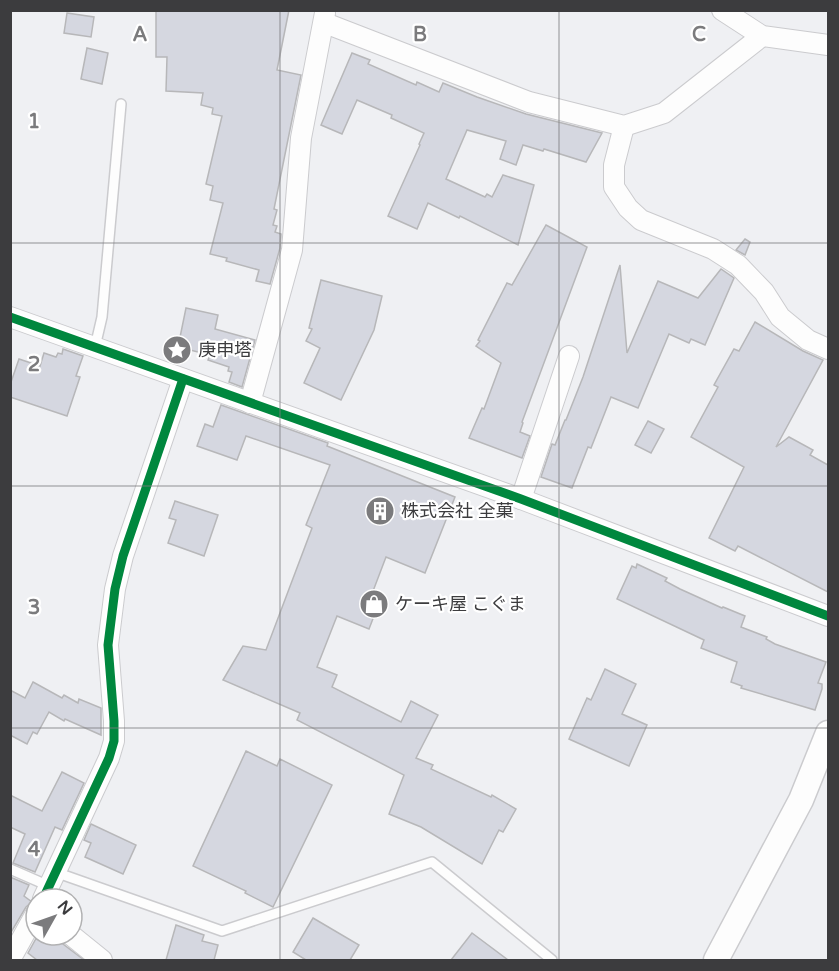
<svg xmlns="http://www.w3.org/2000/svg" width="839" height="971" font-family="'Varela Round','Noto Sans JP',sans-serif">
<rect width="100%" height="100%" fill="#eff0f3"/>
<!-- building -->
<g fill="#d5d7e0" stroke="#b7b7b9" stroke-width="1.5">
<path d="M289,10L277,70L301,75L274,209L277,210L273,225L277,226L275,232L281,234L280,248L270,284L256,281L259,270L226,261L227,258L210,254L223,203L210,200L213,186L206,184L222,116L212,114L213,108L201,105L203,93L166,91L167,57H156V11Z"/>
<path d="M67,13L94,17L91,37L64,33Z"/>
<path d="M87,48L108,53L102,84L81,79Z"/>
<path d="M352,53L370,60L368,64L416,85L417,82L439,92L443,83L477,97L526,114L602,133L586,162L544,149L543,151L523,145L516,165L500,159L506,141L467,130L446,179L485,197L487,194L492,197L503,175L534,185L518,245L460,216L459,218L428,203L417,229L388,216L420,145L419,144L424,133L391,118L392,115L357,100L342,134L321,125Z"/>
<path d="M546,225L587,247L522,422L523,423L520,432L530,436L522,458L469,438L482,408L484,409L501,363L476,346L480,341L478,340L507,283L512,285Z"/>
<path d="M745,239L750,242L745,255L736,250Z"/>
<path d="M620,265L627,353L658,281L698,298L721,269L734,278L705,345L691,339L689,343L669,334L638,408L611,397L591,448L588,447L572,488L541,477L552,444L555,445L565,420H566L583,377Z"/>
<path d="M321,280L382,296L374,330L341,400L304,383L320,348L306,341L312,329L309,328Z"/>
<path d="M186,308L218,315L215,329L255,340L242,387L229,382L232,372L228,371L229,367L208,360L210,355L178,347Z"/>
<path d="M755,322L803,351L823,360L776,447L789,437L813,450L810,455L828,465V592L738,546L735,551L709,538L744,467L691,437L718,387L714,385L734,349L739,351Z"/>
<path d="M63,349L83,356L76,376L80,377L67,416L10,397V385L19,359L40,366L44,353L56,357L58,353L62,354Z"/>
<path d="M221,405L328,443L327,446L455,497L425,573L386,557L370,599L379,603L369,629L337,616L317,667L337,675L332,687L401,722L411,701L438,715L416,758L433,765L431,769L491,797L492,795L516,809L503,832L499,830L482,864L421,827L389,814L404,775L297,720L300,713L223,680L243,646L266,650L312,528L306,525L330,465L246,436L237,460L197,446L205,424L213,427Z"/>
<path d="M648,421L664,429L651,453L635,445Z"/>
<path d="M175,501L218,515L204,556L168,543L176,520L169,518Z"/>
<path d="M637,564L667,578L665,581L680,589L722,608L723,607L745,616L741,627L767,637L766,639L775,644L826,662L818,683L822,684V689L815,710L741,688L742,686L731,682L737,662L701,648L704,640L617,599L632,566L636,568Z"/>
<path d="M605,669L636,684L622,714L647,725L629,766L569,739L587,698L591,700Z"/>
<path d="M33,682L62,698L64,695L78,703L79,699L101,708V735L65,719L64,721L49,712L37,734L33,732L27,744L10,735V690L25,698Z"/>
<path d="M246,751L277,766L280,759L332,785L273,907L245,893L246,891L193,866Z"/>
<path d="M62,772L84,783L62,830L55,827L35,872L13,863L25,834L10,827V795L42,811Z"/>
<path d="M91,824L136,845L123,874L85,857L91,843L84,840Z"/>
<path d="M10,877L29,885L24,896L32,902L26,907L10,934Z"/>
<path d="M313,918L359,945L350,960H306L293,952Z"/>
<path d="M176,925L204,935L202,941L218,945L214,960H166Z"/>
<path d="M472,933L508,960H451Z"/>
<path d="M38,935H59L63,944L84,960H37L28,953Z"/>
</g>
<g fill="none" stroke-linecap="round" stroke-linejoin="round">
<!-- service casing -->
<g stroke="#cbcbce" stroke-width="12">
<g id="service">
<path d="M95,347L102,317L121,104"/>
<path d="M10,869L49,886"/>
<path d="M55,872L222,931L432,862L552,960"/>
</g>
</g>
<!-- minor casing -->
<g stroke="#cbcbce" stroke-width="22">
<g id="minor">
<path d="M722,10L762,36L828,45"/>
<path d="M325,23L529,102L624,126L664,113L762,36"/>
<path d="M624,126L614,165V187L628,208L641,220L713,249L738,265L764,292L780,317L808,340L828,349"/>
<path d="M10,317L521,499L828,616"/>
<path d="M250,403L292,250L301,138L325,13"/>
<path d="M521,499L569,356"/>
<path d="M43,899L109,758L114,741V721L108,645L115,589L123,556L183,379"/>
<path d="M71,935L102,960"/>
<path d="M10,960L36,913"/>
</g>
</g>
<!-- tertiary casing -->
<g stroke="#cbcbce" stroke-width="27">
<path id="tertiary" d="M716,960L801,800L828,733"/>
</g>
<!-- service -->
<use href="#service" stroke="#fdfdfd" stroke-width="9"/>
<!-- minor -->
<use href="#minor" stroke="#fdfdfd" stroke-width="20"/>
<!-- tertiary -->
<use href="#tertiary" stroke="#fdfdfd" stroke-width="24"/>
<!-- cycleway casing -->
<g stroke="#fff" stroke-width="13">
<g id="cycleway">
<path d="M10,317L521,499L828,616"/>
<path d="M43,899L109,758L114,741V721L108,645L115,589L123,556L183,379"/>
</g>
</g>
<!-- cycleway -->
<use href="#cycleway" stroke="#00873e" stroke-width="9"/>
</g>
<!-- grid -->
<path fill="none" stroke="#7b7b7d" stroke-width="1.5" stroke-opacity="0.55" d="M280,10V960M559,10V960M10,243H828M10,486H828M10,728H828"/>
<!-- icons -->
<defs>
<g id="sight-disc" transform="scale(1.5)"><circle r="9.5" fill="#7b7b7d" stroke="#fff"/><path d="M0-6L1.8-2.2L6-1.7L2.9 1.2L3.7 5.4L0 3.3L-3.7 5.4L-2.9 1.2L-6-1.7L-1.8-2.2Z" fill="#fff"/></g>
<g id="building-disc" transform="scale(1.5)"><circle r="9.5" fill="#7b7b7d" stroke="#fff"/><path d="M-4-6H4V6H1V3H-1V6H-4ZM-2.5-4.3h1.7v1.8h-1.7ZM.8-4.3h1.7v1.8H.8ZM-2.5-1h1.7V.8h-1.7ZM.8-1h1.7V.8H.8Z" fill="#fff"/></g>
<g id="shop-disc" transform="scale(1.5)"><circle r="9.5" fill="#7b7b7d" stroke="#fff"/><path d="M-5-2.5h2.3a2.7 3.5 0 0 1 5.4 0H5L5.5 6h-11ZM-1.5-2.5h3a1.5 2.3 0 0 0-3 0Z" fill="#fff"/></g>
</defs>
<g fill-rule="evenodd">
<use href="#sight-disc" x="177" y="350"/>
<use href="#building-disc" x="380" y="511"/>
<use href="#shop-disc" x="374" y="604"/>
</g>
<g text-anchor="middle" stroke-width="4.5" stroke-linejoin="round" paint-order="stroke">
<!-- poi labels -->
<g font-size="18" fill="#3c3c3e" stroke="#fff" text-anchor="start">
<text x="198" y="356">庚申塔</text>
<text x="401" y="517">株式会社 全菓</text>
<text x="395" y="610">ケーキ屋 こぐま</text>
</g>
</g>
<g font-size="20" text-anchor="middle" font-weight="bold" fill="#7b7b7d" stroke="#fff" stroke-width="4.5" stroke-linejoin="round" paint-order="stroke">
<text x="140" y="41">A</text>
<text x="420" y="41">B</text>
<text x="699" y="41">C</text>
<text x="34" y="128">1</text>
<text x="34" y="371">2</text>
<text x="34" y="614">3</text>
<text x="34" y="856">4</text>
</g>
<!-- border -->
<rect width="839" height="971" fill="none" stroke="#3c3c3e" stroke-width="24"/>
<!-- north arrow -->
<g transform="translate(54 917) rotate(50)"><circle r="28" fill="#ffffff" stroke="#b1b1b2" stroke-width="1.5"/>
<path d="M0-4.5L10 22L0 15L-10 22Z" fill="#7b7b7d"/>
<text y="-9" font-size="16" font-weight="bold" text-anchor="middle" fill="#3c3c3e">N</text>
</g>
</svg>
